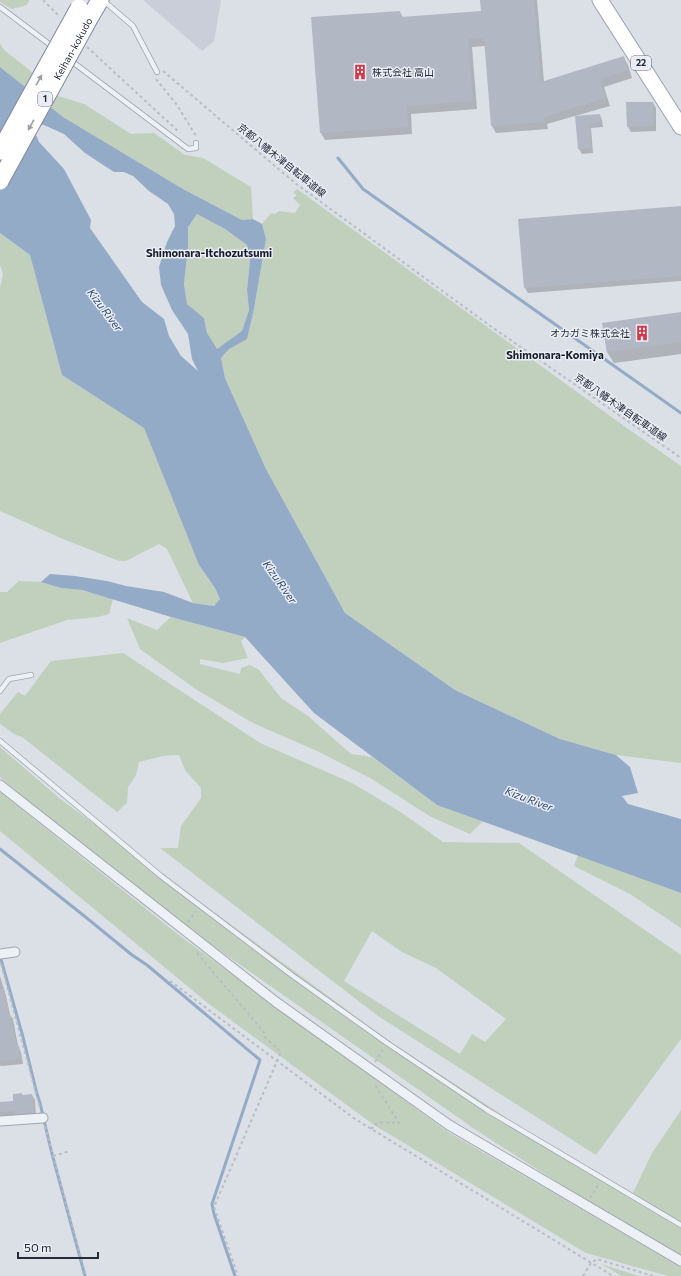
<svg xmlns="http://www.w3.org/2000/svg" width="681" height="1276" font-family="Commissioner,'Noto Sans JP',sans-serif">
<rect width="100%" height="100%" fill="#dbdfe6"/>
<!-- built -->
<path fill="#c9ced8" d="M143,0H221L214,41L202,51Z"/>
<!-- green -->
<g fill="#c0d0bc" fill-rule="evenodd">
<path d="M0,0H29V1L27,5L12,9L0,2Z"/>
<path d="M0,43L4,50L27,68L58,96L84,104L131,134L154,133L185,155L203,158L251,187L253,219L242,220L183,189L63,117L0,67Z"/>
<path d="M297,189L624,426L681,466V763L616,755L560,739L455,690L345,613L266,469L225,378L221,358L229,349L247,338L254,309L266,239L262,224L271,213L275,214L279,211L295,213L300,205L293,198L297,195L293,193Z"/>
<path d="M197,214L225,229L247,245L250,260L247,290L249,310L242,331L217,350L207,333L204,318L187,304L184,284L188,248V227Z"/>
<path d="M0,233L30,255L62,375L144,428L199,565L215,588L220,599L214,606L193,603L167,549L159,544L126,561H119L63,539L0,511V288L3,274L0,265Z"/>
<path d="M19,581L41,582L61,588L82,590L113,599L109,614L98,617L67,620L0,643V592H7Z"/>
<path d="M171,617L245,637L241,641L248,658L223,663L200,659V664L240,674L241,668L250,665L259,670L281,698L308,716L351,754L372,757L437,805L483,821L470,834L431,817L370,778L317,751L253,723L197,690L140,649L127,618L157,630Z"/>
<path d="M123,653L260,743L352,783L399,811L443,842L519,843L681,955V1039L596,1155L378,1016L160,848H178L181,826L201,798V788L185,770L179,755L163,756L139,762L136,775L128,787L127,803L117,812L22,737L14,734L0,724V714L18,692L25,696L51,661ZM372,931L402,952L436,968L506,1019L485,1042L472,1034L460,1054L344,981Z"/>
<path d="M0,747L59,798L392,1043L605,1182L681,1226V1256L594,1206L476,1130L179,922L62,832L0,777Z"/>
<path d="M0,792L180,936L448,1132L681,1267V1276H668L586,1253L374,1125L209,1004L0,831Z"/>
<path d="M578,855L681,893V928L630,894L574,866Z"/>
<path d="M681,1110V1222L632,1195L652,1153Z"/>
<path d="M601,1264L639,1276H622Z"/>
</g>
<!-- water -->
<path fill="#94abc8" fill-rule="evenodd" d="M0,67L63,117L183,189L242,220L253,219L262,224L266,239L254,309L247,339L229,349L221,358L225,378L266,469L345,613L455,690L560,739L616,755L630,767L638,793L622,796L628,804L681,819V893L437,805L314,713L245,637L171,617L82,590L61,588L41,582L50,574L75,576L107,581L126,586L164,592L193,603L214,606L220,599L215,588L199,565L144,428L62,375L30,255L0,233ZM31,123L44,125L64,134L85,153L114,172H124L133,176L149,191L168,204L174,214L175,226L167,242L159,267L161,285L172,310L188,334L192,359L198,371L181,356L169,336L164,319L142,302L90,228L91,220L64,169L39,142ZM197,214L225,229L247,245L250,260L247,290L249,310L242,331L217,349L207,333L204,318L187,304L184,284L188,248V227Z"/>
<!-- shadow -->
<g fill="#0003">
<path d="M481,0H537L544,82L623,57L628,65L632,78L604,87L610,106L547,124L548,129L496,133L492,126L485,46L472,47L477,109L411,114L412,134L325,140L321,133L400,12L403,18L482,12Z"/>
<path d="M653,103L656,108V131L631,132L628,127Z"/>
<path d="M600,115L602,120L603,127L591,128L593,153L582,154L579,149L577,117Z"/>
<path d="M681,207V281L528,293L525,288Z"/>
<path d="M681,313V354L614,363L607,352L603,324Z"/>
<path d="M0,976L6,996L10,1015L13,1019L18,1046L21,1052L23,1064L1,1066L0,1065Z"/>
<path d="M32,1095L35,1100L36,1117H0V1103L14,1102L22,1096Z"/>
</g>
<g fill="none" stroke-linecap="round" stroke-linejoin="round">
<!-- stream -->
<g stroke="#94abc8" stroke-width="3">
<path d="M338,158L363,189L681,413"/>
<path d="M0,849L88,919L132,955L147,965L260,1060L212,1204L214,1214L235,1276"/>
<path d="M0,956L23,1037L37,1094L40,1103L51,1150L85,1276"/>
</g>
</g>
<!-- building -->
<g fill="#b2b8c3">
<path d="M480,0H534L541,82L624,56L628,70L600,79L606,98L544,117V122L491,126L484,38L468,39L473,101L407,106L408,127L320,133L311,17L400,11L401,17L481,11Z"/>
<path d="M626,102H653L654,126L627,127Z"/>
<path d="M600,114L601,123L589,124L591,148L578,149L575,116Z"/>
<path d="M681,206V276L524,288L518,219Z"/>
<path d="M681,312V342L607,352L602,323Z"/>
<path d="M4,988L17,1046H19L21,1059L0,1061V989Z"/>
<path d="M22,1093V1095L32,1094L34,1112L14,1114V1111L0,1112V1102L13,1101V1094Z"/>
</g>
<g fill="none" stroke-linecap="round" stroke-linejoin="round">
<!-- lane casing -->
<g stroke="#a0a6b0" stroke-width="6">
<g id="lane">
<path d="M104,1L133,26L157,72"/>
<path d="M0,7L53,47"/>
<path d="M70,60L188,149L196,148V143"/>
<path d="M0,691L9,679L31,675"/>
<path d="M0,741L161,876L293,976L387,1043L487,1110L681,1225"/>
</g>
</g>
<!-- street casing -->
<g stroke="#a0a6b0" stroke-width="11">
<g id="street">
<path d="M0,785L276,1002L449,1125L681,1261"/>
<path d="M0,954L15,952"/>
<path d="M0,1121L43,1118"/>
</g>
</g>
<!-- primary casing -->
<g stroke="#9aa2b2" stroke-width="17">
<path id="primary" d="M600,0L681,127"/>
</g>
<!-- highway casing -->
<g stroke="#828b9d" stroke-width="19">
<path id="highway" d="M90,17L100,0"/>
</g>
<!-- path -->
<g stroke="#b9bdc4" stroke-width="2" stroke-dasharray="3 3" stroke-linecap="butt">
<path d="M43,0L59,16"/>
<path d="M87,47L178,131"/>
<path d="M163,71L295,183L489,325L681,458"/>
<path d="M156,79L177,105L196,136"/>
<path d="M188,922L196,911"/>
<path d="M197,953L264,1032L265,1037L281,1052L214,1207L238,1276"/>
<path d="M1,964L40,1108"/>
<path d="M170,981L355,1119L613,1276"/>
<path d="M375,1062L383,1049"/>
<path d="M45,1126L86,1276"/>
<path d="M371,1129L378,1122L399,1123L375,1085"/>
<path d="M53,1156L70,1151"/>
<path d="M590,1198L598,1185"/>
<path d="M583,1276L591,1263L597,1259L653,1276"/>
</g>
<!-- lane -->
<use href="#lane" stroke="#edf0f4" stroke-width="4.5"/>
<!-- street -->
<use href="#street" stroke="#edf0f4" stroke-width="9"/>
<!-- primary -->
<use href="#primary" stroke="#fff" stroke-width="15"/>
<!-- highway -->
<use href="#highway" stroke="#fff" stroke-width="17"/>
<!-- highway-bridge casing -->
<g stroke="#828b9d" stroke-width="19" stroke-linecap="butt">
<g id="highway-bridge">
<path d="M0,151L79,8"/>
<path id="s1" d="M0,181L90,17"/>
</g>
</g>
<!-- highway-bridge -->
<use href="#highway-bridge" stroke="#fff" stroke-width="17"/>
</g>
<!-- one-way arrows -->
<defs><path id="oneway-solid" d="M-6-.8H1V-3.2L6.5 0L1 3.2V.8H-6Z"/></defs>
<g fill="#9ca0a7">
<use href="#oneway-solid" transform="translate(39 80) rotate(-61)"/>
<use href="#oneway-solid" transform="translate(31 125) rotate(119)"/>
</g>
<!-- icons -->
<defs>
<g id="building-bare" transform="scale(1.2)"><path d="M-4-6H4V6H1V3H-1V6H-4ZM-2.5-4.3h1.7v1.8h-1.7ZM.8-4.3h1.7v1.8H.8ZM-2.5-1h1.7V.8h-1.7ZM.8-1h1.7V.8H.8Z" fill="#d23849" stroke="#eaeef4" stroke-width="2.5" paint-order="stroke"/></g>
</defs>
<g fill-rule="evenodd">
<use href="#building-bare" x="360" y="72"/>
<use href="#building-bare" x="642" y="333"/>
</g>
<g text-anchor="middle" stroke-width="3" stroke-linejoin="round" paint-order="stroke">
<!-- shield labels -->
<g fill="#eaeef4" stroke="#5f6673" stroke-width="1">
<rect x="631" y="56" width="20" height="14" rx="3"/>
<rect x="38" y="92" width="14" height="14" rx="3"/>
</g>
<g font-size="9" font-weight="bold" fill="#242c3c">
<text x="641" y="66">22</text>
<text x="45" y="102">1</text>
</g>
<!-- street labels -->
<g font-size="10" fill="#242c3c" stroke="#eaeef4">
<text dy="4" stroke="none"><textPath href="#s1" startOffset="151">Keihan-kokudo</textPath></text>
<text transform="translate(282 160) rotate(39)" y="4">京都八幡木津自転車道線</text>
<text transform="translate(621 407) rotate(35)" y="4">京都八幡木津自転車道線</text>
</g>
<!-- poi labels -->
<g font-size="10" fill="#242c3c" stroke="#eaeef4" text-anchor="start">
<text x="372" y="76">株式会社 高山</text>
<text x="630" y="337" text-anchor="end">オカガミ株式会社</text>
</g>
<!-- neighbourhood labels -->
<g font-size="11" font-weight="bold" fill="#171d2d" stroke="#eaeef4">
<text x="209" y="257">Shimonara-Itchozutsumi</text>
<text x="555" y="359">Shimonara-Komiya</text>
</g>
<!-- water labels -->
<g font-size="11" font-style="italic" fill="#2e4971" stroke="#eaeef4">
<text transform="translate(105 310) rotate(53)" y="4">Kizu River</text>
<text transform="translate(280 582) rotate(55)" y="4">Kizu River</text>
<text transform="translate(529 799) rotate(21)" y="4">Kizu River</text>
</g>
</g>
<!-- scale -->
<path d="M18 1252v6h80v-6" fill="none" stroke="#242c3c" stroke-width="2"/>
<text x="24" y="1252" font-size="12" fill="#242c3c" stroke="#eaeef4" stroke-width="3" paint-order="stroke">50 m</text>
</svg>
